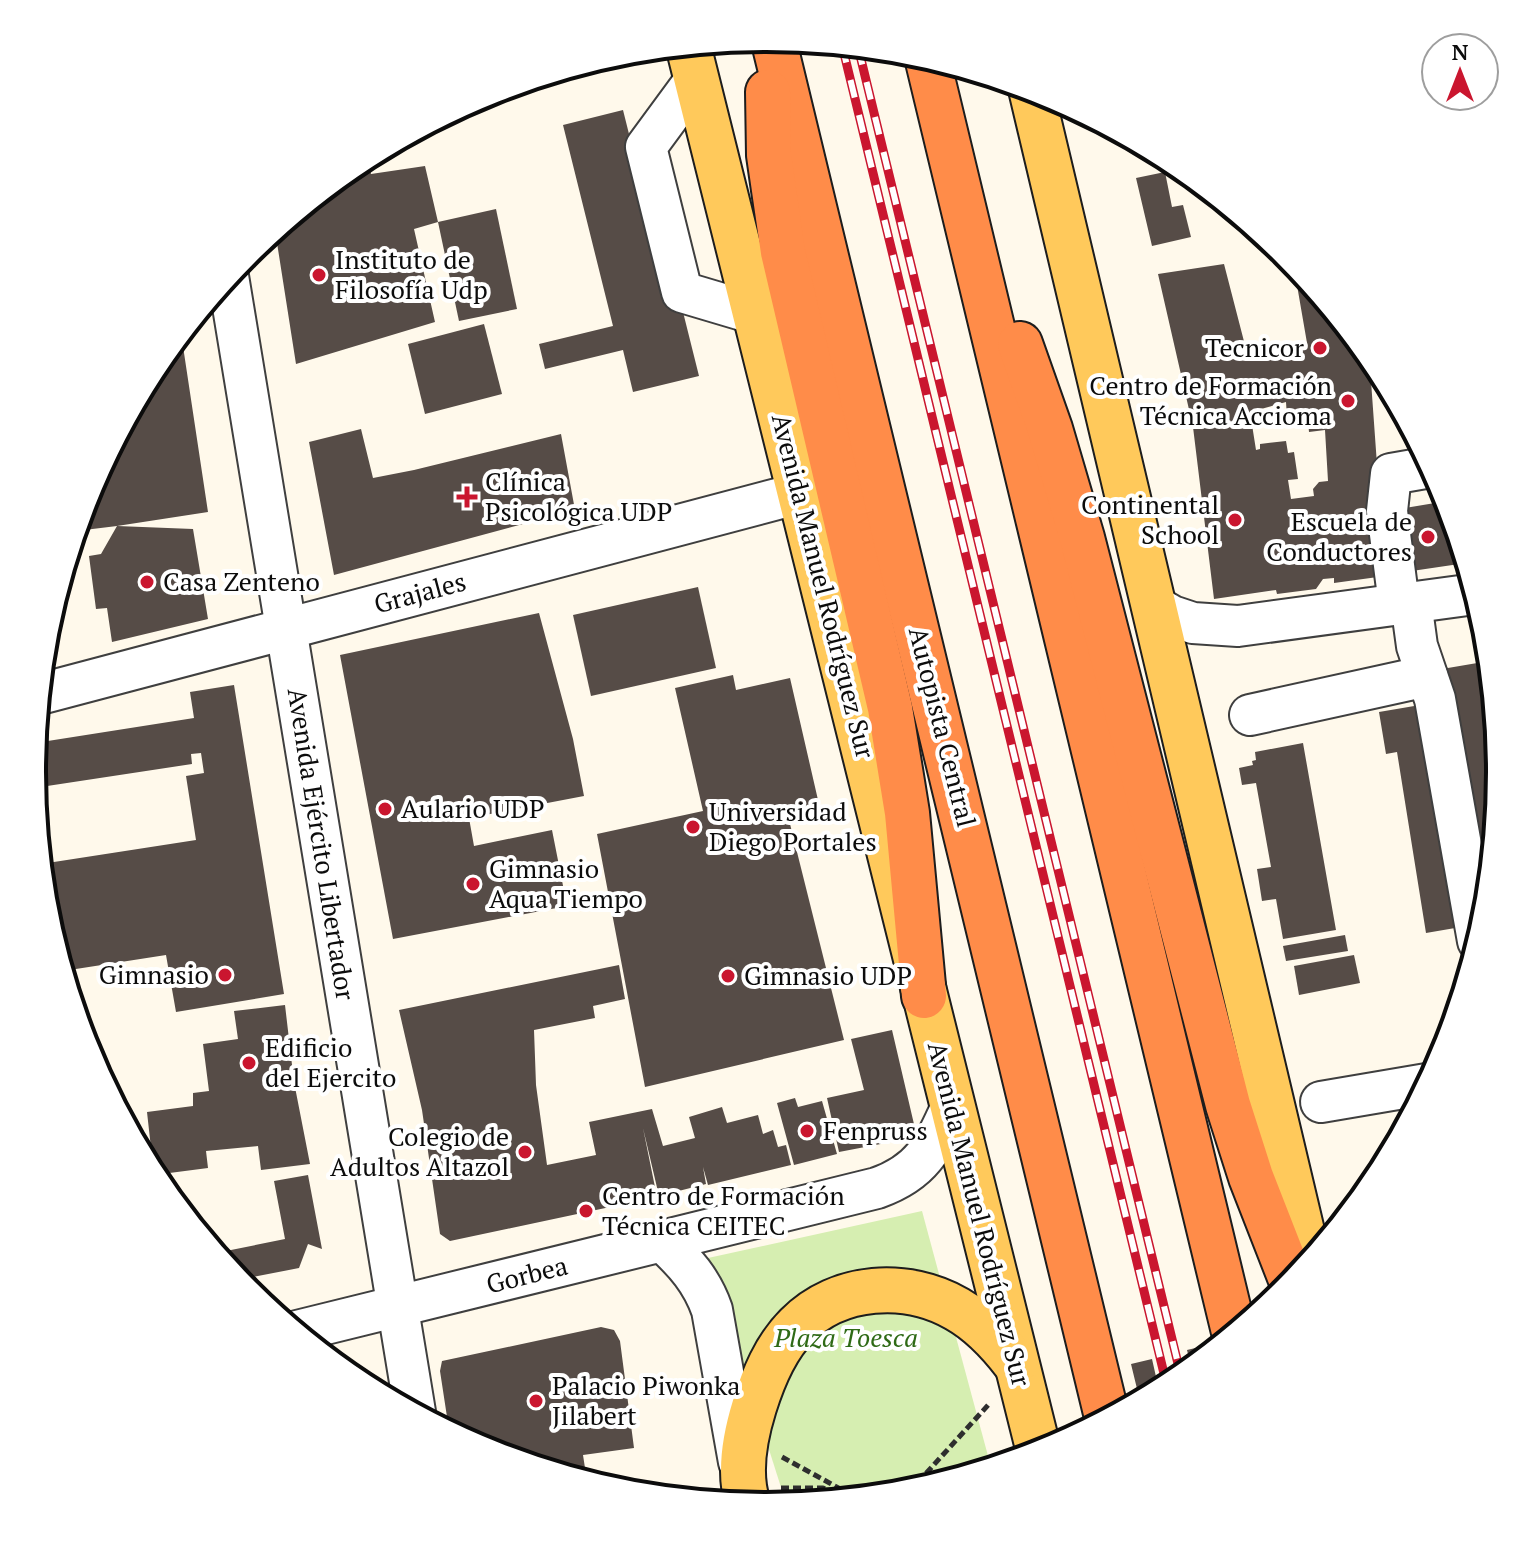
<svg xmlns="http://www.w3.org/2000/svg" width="1532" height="1543" font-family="'PT Serif',serif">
<rect width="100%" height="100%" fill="#fff9eb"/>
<!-- green -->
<path fill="#d6eeb1" d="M922,1211L991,1467L909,1491L786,1503L708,1258Z"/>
<!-- building -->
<g fill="#564c47" fill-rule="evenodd">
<path d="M623,110L632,146L641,144L699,376L633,392L623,350L545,369L539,344L613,326L563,125Z"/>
<path d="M367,156L371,174L425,166L438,222L414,229L435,322L296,364L275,230Z"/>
<path d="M1178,164L1200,183L1181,186Z"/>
<path d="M1165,172L1172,207L1183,205L1191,237L1152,246L1136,178Z"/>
<path d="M496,209L517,309L459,321L438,222Z"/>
<path d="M1293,262L1378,366L1370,367L1385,576L1334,583V578L1323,579L1316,589L1277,594L1276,590L1214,599L1193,427L1158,274L1224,264L1247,353L1307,343ZM1286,402L1287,418L1294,416L1295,424L1308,421L1309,432L1325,430L1328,481L1319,482L1313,489L1314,496L1291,499L1288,480L1298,479L1294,452L1288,453L1286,441L1260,444V449L1256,450L1250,412Z"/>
<path d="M484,324L502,394L425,414L408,344Z"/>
<path d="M181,333L208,512L117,526L193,529L208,619L112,642L107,608L96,609L89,556L101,554L117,526L76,531L88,490L156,363Z"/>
<path d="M361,429L373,478L414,470L561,434L575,510L334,575L309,442Z"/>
<path d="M1447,501L1466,563L1405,572L1393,510Z"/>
<path d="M698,587L716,668L591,696L573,615Z"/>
<path d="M539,613L573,739L584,796L469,818L474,846L552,830L567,906L393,939L340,655Z"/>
<path d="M1489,661L1500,772L1487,908L1442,669Z"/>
<path d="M733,675L736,690L790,678L821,813L789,820L844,1040L645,1087L597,834L703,811L675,688Z"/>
<path d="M234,685L284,994L176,1012L166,955L63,971L46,914L41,864L196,840L186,776L204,773L201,753L191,754L192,764L34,788L32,771L35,743L194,718L190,692Z"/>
<path d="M1426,704L1461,927L1426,933L1397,752L1386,754L1379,712Z"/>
<path d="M1303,743L1336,930L1283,939L1276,899L1262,901L1257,869L1271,867L1256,783L1242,785L1239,768L1253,765L1252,761L1256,760L1255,752Z"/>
<path d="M1345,935L1348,951L1286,961L1283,946Z"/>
<path d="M1354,955L1360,983L1299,995L1294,966Z"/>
<path d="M619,965L625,999L593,1006L595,1018L534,1030L536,1085L547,1165L596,1155L589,1122L652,1109L663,1146L695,1138L689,1117L722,1107L727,1123L758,1115L763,1134L773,1130L778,1147L786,1145L791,1165L708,1185L703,1167L706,1184L659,1196L643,1128L657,1197L450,1241L440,1234L422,1110L399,1010Z"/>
<path d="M285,1005L294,1082L310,1164L261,1170L258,1146L206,1151L208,1168L154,1175L147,1112L193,1106V1093L209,1091L203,1044L238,1039L234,1011Z"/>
<path d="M892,1030L917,1137L839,1152L827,1098L864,1090L851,1039Z"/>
<path d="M795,1098L798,1107L822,1101L837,1154L794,1165L777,1103Z"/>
<path d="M308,1175L322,1249L308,1244L299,1268L238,1280L216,1253L285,1239L274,1181Z"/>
<path d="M601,1327L614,1330L620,1341L634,1448L583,1455L587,1481L485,1449L449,1430L440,1371L442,1361Z"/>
<path d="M1208,1345L1210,1352L1191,1367L1187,1350Z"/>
<path d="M1152,1359L1159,1390L1133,1404L1132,1399L1139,1397L1131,1364Z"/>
</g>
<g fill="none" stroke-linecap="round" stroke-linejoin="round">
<!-- minor casing -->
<g stroke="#3f3f3f" stroke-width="44">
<g id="minor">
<path d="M696,79L646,147L682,292L756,314"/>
<path d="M228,276L415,1412"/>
<path d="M1411,602L1417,646L1435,699L1478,941"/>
<path d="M1399,604L1387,511L1391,474L1431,467"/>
<path d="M1153,605L1172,616L1193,623L1238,626L1475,594"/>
<path d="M40,694L800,493"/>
<path d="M1250,715L1427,676"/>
<path d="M1321,1102L1427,1084"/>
<path d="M663,1242C685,1262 702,1281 712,1310L739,1462"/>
<path d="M297,1331L877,1188C922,1172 933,1148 952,1106"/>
</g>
</g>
<!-- major casing -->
<g stroke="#1d1d1d" stroke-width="48">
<g id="major">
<path d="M688,45L1039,1452"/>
<path d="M1031,89L1309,1261"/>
<path d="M748,1504C738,1474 745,1436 754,1407C763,1378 775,1348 797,1326C838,1284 907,1280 957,1309C980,1322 999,1342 1015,1363"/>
</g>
</g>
<!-- highway casing -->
<g stroke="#1d1d1d" stroke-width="48">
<g id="highway">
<path d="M773,38L1107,1417"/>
<path d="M927,57L1234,1332"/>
<path d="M768,92L769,155L783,252L890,708L907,813L924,996"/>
<path d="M1020,344L1050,429L1082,538L1228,1105L1251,1177L1292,1282"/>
</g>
</g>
<!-- path -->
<g stroke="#2e2e2e" stroke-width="5" stroke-dasharray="8 4" stroke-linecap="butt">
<path d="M782,1457L855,1497"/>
<path d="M781,1488H823L844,1498"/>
<path d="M910,1491L990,1403"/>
</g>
<!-- minor -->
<use href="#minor" stroke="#fff" stroke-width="40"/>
<!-- major -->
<use href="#major" stroke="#ffc95b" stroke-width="44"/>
<!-- highway -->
<use href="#highway" stroke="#ff8c49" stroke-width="44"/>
<!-- rail casing -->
<g stroke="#ca162f" stroke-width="9">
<g id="rail">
<path d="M842,45L1167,1386"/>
<path d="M858,47L1181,1376"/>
</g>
</g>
<!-- rail -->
<use href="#rail" stroke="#fff" stroke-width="6" stroke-dasharray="18" stroke-linecap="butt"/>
</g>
<!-- markers -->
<g fill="#ca162f" stroke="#fff" stroke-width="3">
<circle cx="319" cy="275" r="8"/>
<circle cx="1320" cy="348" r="8"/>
<circle cx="1348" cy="401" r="8"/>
<path d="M463 485h8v8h8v8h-8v8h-8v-8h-8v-8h8z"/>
<circle cx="1235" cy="520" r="8"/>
<circle cx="1428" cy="537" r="8"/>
<circle cx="147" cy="582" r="8"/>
<circle cx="385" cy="809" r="8"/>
<circle cx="693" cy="827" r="8"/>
<circle cx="473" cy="884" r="8"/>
<circle cx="225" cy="975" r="8"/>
<circle cx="728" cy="976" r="8"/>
<circle cx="249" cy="1063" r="8"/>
<circle cx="807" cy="1131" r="8"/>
<circle cx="525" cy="1152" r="8"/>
<circle cx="586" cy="1211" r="8"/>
<circle cx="536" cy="1401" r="8"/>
</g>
<g text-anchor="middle" stroke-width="8" stroke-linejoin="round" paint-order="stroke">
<!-- poi labels -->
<g font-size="26" fill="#0c0c0c" stroke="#fff" text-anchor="start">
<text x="335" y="269">Instituto de<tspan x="335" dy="30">Filosofía Udp</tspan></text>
<text x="1304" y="357" text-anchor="end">Tecnicor</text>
<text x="1332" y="395" text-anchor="end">Centro de Formación<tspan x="1332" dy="30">Técnica Accioma</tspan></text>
<text x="485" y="491">Clínica<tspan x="485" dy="30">Psicológica UDP</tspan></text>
<text x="1219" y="514" text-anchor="end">Continental<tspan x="1219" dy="30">School</tspan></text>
<text x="1412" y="531" text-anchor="end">Escuela de<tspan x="1412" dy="30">Conductores</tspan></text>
<text x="163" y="591">Casa Zenteno</text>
<text x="401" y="818">Aulario UDP</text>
<text x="709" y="821">Universidad<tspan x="709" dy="30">Diego Portales</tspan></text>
<text x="489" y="878">Gimnasio<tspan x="489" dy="30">Aqua Tiempo</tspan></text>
<text x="209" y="984" text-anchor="end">Gimnasio</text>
<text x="744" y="985">Gimnasio UDP</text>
<text x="265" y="1057">Edificio<tspan x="265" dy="30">del Ejercito</tspan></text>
<text x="823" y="1140">Fenpruss</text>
<text x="509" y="1146" text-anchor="end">Colegio de<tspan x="509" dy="30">Adultos Altazol</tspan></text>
<text x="602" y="1205">Centro de Formación<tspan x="602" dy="30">Técnica CEITEC</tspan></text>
<text x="552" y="1395">Palacio Piwonka<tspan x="552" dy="30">Jilabert</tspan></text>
</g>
<!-- street labels -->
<g font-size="26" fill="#0c0c0c" stroke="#fff">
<text transform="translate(823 586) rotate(76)" y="9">Avenida Manuel Rodríguez Sur</text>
<text transform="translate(420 593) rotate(-15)" y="9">Grajales</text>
<text transform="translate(942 727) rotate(76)" y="9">Autopista Central</text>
<text transform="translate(321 844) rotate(81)" y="9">Avenida Ejército Libertador</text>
<text transform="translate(979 1214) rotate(76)" y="9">Avenida Manuel Rodríguez Sur</text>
<text transform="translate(527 1275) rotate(-14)" y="9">Gorbea</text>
</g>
<!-- park labels -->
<g font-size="26" font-style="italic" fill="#2f6a16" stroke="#fff">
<text x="846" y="1347">Plaza Toesca</text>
</g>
</g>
<!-- crop -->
<path d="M0 0H1532V1543H0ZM46 772a720 720 0 1 1 1440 0a720 720 0 1 1-1440 0Z" fill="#fff" fill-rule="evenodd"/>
<path fill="none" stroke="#0c0c0c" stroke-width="4" d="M46 772a720 720 0 1 1 1440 0a720 720 0 1 1-1440 0Z"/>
<!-- north arrow -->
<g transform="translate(1460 72)"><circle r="38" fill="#ffffff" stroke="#9e9e9e" stroke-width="2"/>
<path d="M0-6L14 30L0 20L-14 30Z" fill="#ca162f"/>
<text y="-12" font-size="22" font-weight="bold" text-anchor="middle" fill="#0c0c0c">N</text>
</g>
</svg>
